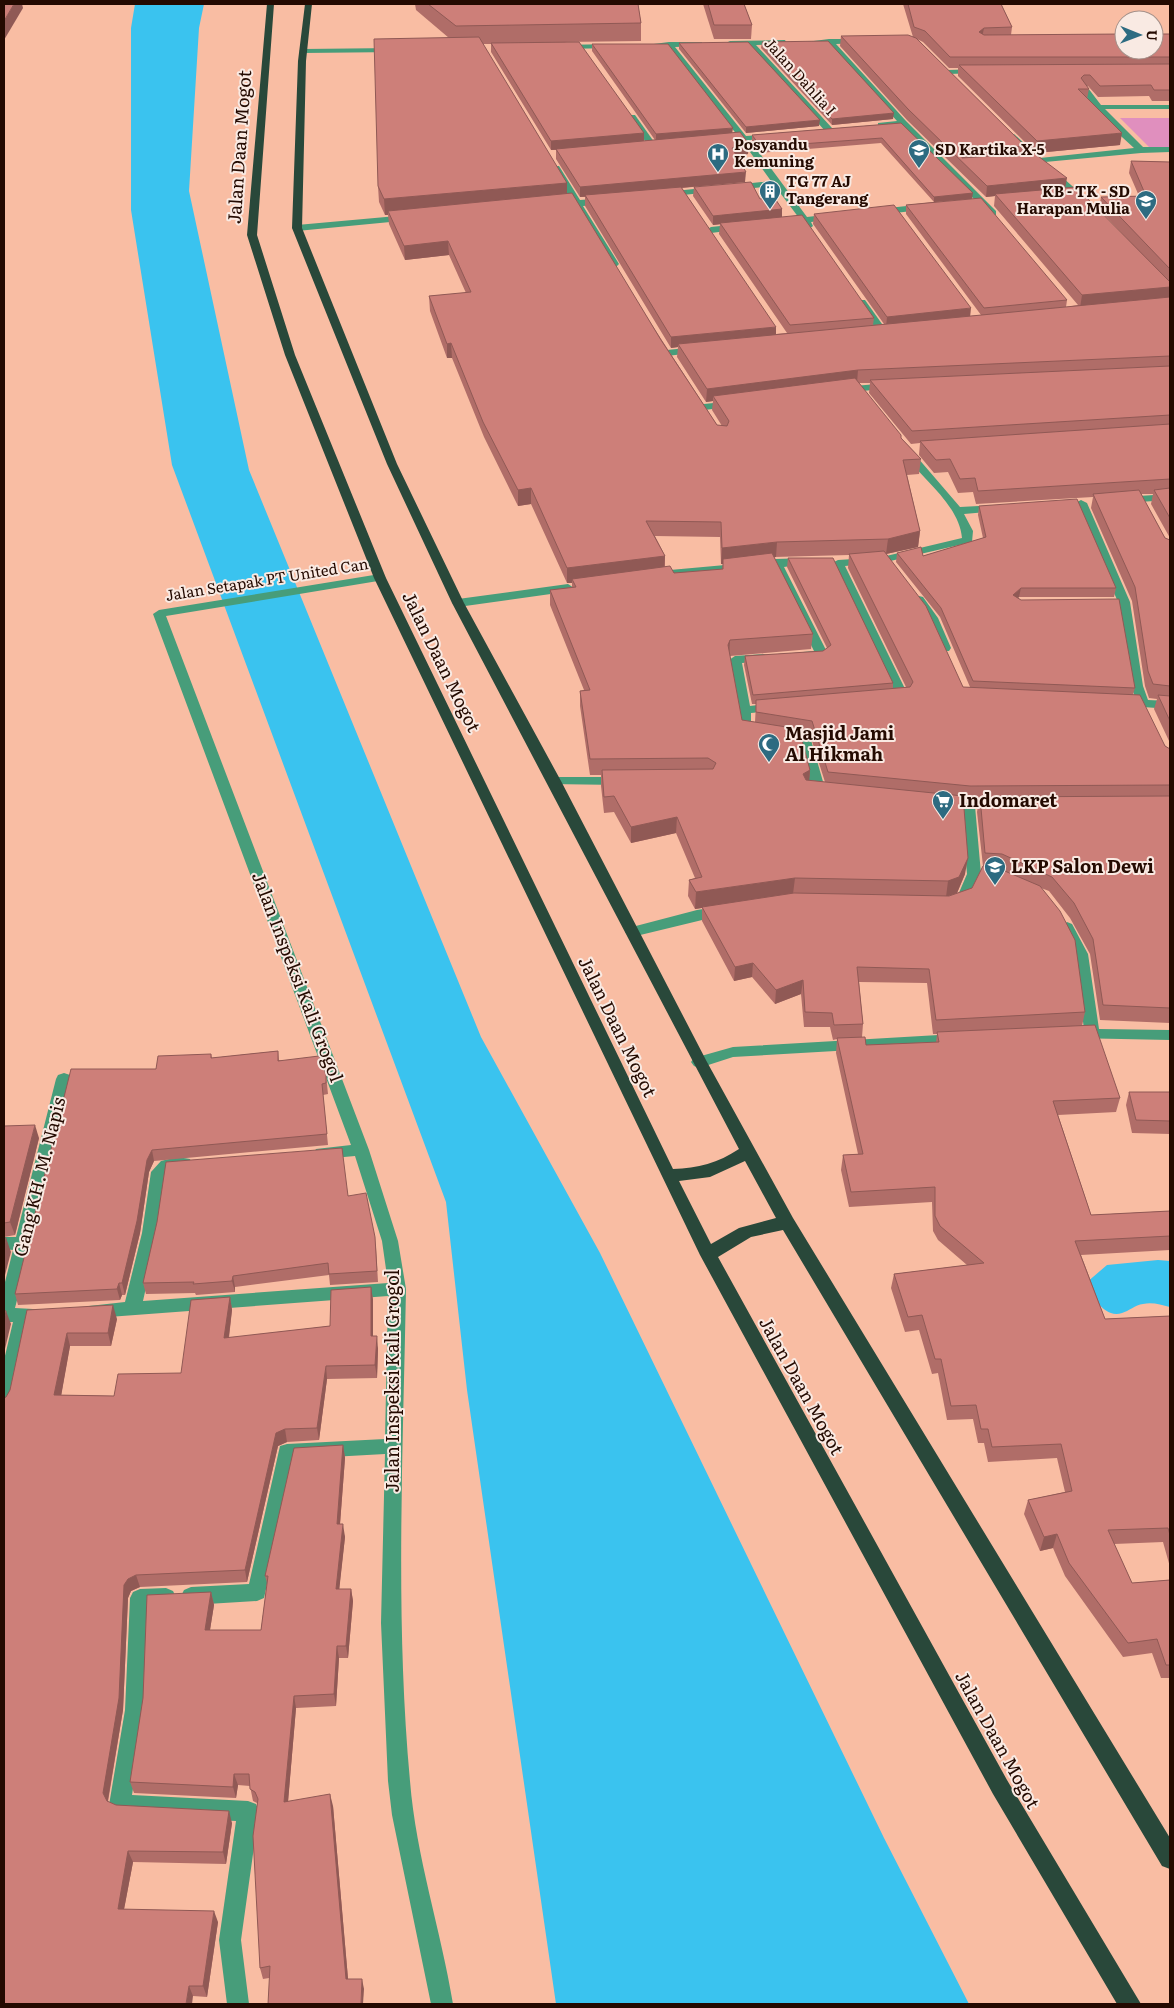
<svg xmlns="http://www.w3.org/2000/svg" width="1174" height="2008" font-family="Literata,serif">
<rect width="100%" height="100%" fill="#f9bda3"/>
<!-- green -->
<path fill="#e08fbe" d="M1120,118H1170V147H1149Z"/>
<!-- water -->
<g fill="#3ac3ef">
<path d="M135,4H204L199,28L189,191L249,470L481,1037L600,1253L884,1838L969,2004H556L467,1390L446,1202L172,465L131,210V28Z"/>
<path d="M1158,1260L1170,1261V1307C1161,1305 1153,1302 1143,1304C1135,1305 1129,1311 1122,1313C1104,1319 1092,1295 1086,1283L1107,1265Z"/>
</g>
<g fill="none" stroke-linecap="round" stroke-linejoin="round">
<!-- minor -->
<g fill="#479d7a" fill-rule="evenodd">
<path d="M829,39H862L863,41L859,43L836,44L906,121L996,211V215H990L901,126L878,127V123L897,121L828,44H810L806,42Z"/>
<path d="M785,40L786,42L782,44L756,45L832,128V132H826L748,45H730L726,43L730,41Z"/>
<path d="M669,42H702V46H699L675,47L746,136L774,134V138L750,140L807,217L833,214L837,217L836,219L811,222L813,226L809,229L802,223L784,224V220L799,218L775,186L662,197L661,195L665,192L771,181L742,141L722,142V138L738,136L667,47H650L646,45Z"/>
<path d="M612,44H615V48L562,49L558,47L562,45Z"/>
<path d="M395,48L399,50L398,52L303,53L299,51L303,49Z"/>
<path d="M979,69H982V73L948,74L944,72L948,70Z"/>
<path d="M1082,88H1088L1101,105H1170V109H1105L1143,147H1170V152L1141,153L1045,162L1088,200L1089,202L1085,205L1036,163H1029L1028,161L1031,159L1007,136L1014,134L1040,158L1134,148L1111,127L1081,90Z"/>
<path d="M629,115H635L657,146L656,148H650L628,117Z"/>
<path d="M553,166H559L580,200L605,198L609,201L605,204L583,206L619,264L617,266H611L575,206L558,208L554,205L572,201L552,168Z"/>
<path d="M925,204L929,207L928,209L879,215L875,212L879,209Z"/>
<path d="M408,215L411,216V220L297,231L292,228L297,225Z"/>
<path d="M739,224L742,225V229L711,233L706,230L711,227Z"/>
<path d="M859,300H865L887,331L885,333H879L857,302Z"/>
<path d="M696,347L701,350L700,352L667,356L662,353L667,350Z"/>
<path d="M889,383L894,386L893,388L842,393L837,390L842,387Z"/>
<path d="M733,401L738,404L737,406L704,410L699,407L704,404Z"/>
<path d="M907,449L911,450L960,507L998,505L1004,508L998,511L964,514L973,531L972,542L886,562L880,559L882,557L962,538C959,504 921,478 902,452Z"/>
<path d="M1170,494V500L1123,503L1117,500L1123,497Z"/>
<path d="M1081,500L1087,503L1130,602L1143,686L1148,700L1170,701V709L1143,707L1137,703L1131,686L1118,602L1075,503Z"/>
<path d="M807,558L813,561L811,563L784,567L828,654C822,660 807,661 801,655L803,652L814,651L773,568L670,578L664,574L670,570L771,561L776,559Z"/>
<path d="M869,558L875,561L873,563L845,566L909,697L907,700L892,702L886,698L895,694L832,563L838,560Z"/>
<path d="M380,574L386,578L384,580L166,616L369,1150L398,1241L406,1289C403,1453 395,1618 410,1781C416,1857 441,1930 453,2004H431L392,1815L388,1781L381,1623L385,1454L295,1459L264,1598L257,1601L191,1605L184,1602L181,1596L184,1590L191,1587L249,1584L280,1446L287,1444L385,1439L388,1296L95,1318L89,1316L86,1311L89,1306L125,1302L142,1233L151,1172L161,1161L177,1157L190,1159L192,1163L190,1167L171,1170L167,1173L158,1233L143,1301L388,1283L382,1241L355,1156L322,1159L316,1157L314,1153L316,1149L351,1145L153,614L159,610Z"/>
<path d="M568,584L574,588L572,591L458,607L452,603L458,599Z"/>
<path d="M919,596L923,597L938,618L951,648L949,651H941L939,648L926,618L913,600Z"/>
<path d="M764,654L768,655L770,658L768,661L742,663L750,706L774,703L780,707L774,711L751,713V723H741L729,660L735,656Z"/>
<path d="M783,733L805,736L811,740L826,792L824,795H814L812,792L799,743L778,740L777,737Z"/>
<path d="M554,777H620L627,781L620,785L549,784L547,781L549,778Z"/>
<path d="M968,802L975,806L981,874L969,901L954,907L947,902L958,895L967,874L961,806Z"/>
<path d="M722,906L727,908L729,911L727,914L632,937L625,932L632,927L697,910Z"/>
<path d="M1067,922L1072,924L1088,954L1099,1029L1170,1030V1040L1072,1038L1069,1034L1072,1030L1084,1029L1074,954L1060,927Z"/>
<path d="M956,1034L961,1035L964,1039L961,1043L956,1044L733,1057L699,1068L694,1066L691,1062L694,1058L733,1047Z"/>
<path d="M64,1073L70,1075L72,1079L32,1241L33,1244L30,1249L15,1308L51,1310L54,1315L51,1320L30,1322L13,1403L10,1408L4,1411V1360L13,1322H4V1286L13,1250L4,1249V1237H16L56,1079L58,1075Z"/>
<path d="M166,1588L173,1591L176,1597L173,1603L149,1607L145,1710L132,1795L248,1801L256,1804L259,1811L241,1940L249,2004H227L219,1940L236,1821L120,1815L113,1812L109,1805L125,1710L130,1598L133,1592L140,1589Z"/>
</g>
<!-- highway -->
<path fill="#29483a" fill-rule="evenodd" d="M267,4H274L257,235L295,355L386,578L673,1169C698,1168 718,1163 739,1149L452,603L387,464L292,228L298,61L305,4H312L306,61L302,228L397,464L464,603L561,781L707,1062L793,1218L1170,1838V1869L1162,1866L783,1230L751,1237L718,1257L1007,1780L1141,2004H1117L993,1794L700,1255L374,578L285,355L247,235ZM745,1161L776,1218L739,1228L711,1244L679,1181L710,1177Z"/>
</g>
<!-- wall -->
<g fill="#b06d68" fill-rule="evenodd">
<path d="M415,4H638L641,23V41L565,42L644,141L655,140L592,51V44L733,133L748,154L737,156L745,182L682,188L776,334L787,333L719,234L720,224L713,225L693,196L694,187L760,199L782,209V217L874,318L873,325L884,324L813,224L814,214L970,316L981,315L906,214V205L934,202L881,143L760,153L752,141V135L901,123L972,199L936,202L1067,300L1066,307L1078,305L994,206L995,196L986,197L907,120L840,46L841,36L913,37L903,4H1001L1012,27L1011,35L1170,34V101H1152L1149,96L1098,97L1088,86H1087L1089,89L1087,99L1120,145L1036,153L958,76V68H949L923,42L917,39L1025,146L1024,154L1131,243L1099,209L1101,197L1139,196L1129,173L1131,161L1170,162V538L1151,504L1153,494H1141L1165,538L1170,540V743L1154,709L1157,699L1149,698L1145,686L1132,601L1091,508L1093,497L976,504L973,492L958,493L948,472L934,473L919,455L920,443L911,444L869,393L870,383H859L901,438L921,459L919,474L907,475L920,531L918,547L886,554L963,687H970L940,617L896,562L897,553L923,556L983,538L978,515L979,506L1116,588L1114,597H1019L1018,598L1135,688L1133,694L1165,746L1170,749V1023L1100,1020L1090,954L1070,918L1049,891L1041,888L1085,1012L1082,1026L1120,1098L1116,1112L1058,1115L1091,1215L1170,1211V1250L1081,1255L1105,1319L1170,1316V1567L1163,1542L1114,1544L1132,1583L1170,1580V1678H1161L1152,1653L1123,1657L1065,1576L1053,1548L1040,1551L1024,1514L1028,1500L1065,1492L1057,1458L988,1462L984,1443H978L973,1419L947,1420L938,1373L932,1374L919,1330L905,1332L891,1288L894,1274L967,1265L938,1240L933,1231L932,1202L849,1207L841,1170L843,1155L858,1154L836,1053L837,1039L833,1040L830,1027H804L801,994L775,1004L752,977L734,981L702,921V908L695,909L688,896L689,880L695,878L676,833L631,843L614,812L604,813L601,786V775H590L580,706V691L584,690L550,605V590L572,587V583H567L531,504L518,506L484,437L452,358H447L430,311L429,296L466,293L449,255L405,260L389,224L388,215H385L379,202L378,186L449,38L416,10ZM483,44H491V52L551,150H556V159L580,197H585V206L671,348L678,347L677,357L706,402L713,401L712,410L722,426L717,425L567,194ZM655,536L720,537L721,564H723L722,569L674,573L665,567V556ZM849,555L848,568L906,687L893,688V683L788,558L787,567L827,648L823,651L745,656L744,665L752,704H756L755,722L742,720L730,656L811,649L813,634L774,557ZM800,734L810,735L825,782L809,780L810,770ZM963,800H979L977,812L983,866L972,888L948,896L957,893L965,874ZM859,982L927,983L933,1034H937L936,1042L866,1045L862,1037L863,1024Z"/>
<path d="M703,4H744L752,25L751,39H714Z"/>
<path d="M762,42L893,119L832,125L761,48Z"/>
<path d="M679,43L819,126L746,133L679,49Z"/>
<path d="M278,1051L279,1060L326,1075L328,1094L323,1095L328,1145L154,1161L149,1172L140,1233L125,1295H122L120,1300L18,1305L15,1294L211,1054L212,1058Z"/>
<path d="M1129,1092H1170V1134L1132,1133L1126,1105Z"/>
<path d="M4,1126L39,1138L15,1235L4,1237Z"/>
<path d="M348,1196L376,1248L378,1282L330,1285L329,1275L235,1287V1292L196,1295L195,1293L146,1294L143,1283Z"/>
<path d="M371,1287L373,1300V1336L378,1349L377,1378L327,1379L319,1440L287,1442L278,1446L247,1582L140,1587L131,1591L128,1598L123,1710L108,1802L116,1805L232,1823L226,1864L133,1862L124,1909L218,1922L207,1997L193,1996L4,2004L6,1397L10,1390L27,1310L117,1319L111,1346H70L61,1395L114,1396L181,1373L230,1297L232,1310L229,1338L330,1326Z"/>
<path d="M343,1445L345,1458L340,1524L345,1537L339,1589H351L353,1601L348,1658H339L336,1706L296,1708L288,1801L333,1806L348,1979L364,1989L269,1978L263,1979L260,1968L257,1803L253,1801L250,1786L238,1785L236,1798L134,1793L130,1782L211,1592L214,1605L210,1630H261L267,1583L265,1576Z"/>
</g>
<!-- shaded-wall -->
<g fill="#905955">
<path d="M14,4H22L23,8L4,40V21Z"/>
<path d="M984,28L982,38L979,32Z"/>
<path d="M894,113L893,119L832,125V119Z"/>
<path d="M820,120L819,126L746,133V127Z"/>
<path d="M733,128L732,134L656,141V134Z"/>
<path d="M644,133V142L551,150V141Z"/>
<path d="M1122,133L1120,145L1036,153L1037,141Z"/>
<path d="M749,144L748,154L732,158V148Z"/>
<path d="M966,150L965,161L963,162L962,152Z"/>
<path d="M746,172L745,182L580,197V187Z"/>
<path d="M1067,178L1065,189L995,194V196L986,197L987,186Z"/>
<path d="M567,183V198L388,211V215H385L384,199Z"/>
<path d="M973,193L972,199L934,202V197Z"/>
<path d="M782,209V218L713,225V216Z"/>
<path d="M448,241L449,255L405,260L404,246Z"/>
<path d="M1170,287V297L1080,308L1082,295Z"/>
<path d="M971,308L970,318L886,327L887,317Z"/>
<path d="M776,327V337L678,344V347L671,348V337Z"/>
<path d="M451,343L452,358H447V344Z"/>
<path d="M858,370L857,383L713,396V401L706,402L707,389Z"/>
<path d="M531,488V504L518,506V490Z"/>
<path d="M920,531L918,547L886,554L888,539Z"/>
<path d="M777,542L776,557L723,564V559V564H721L722,548Z"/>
<path d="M665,556L664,571L572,579V583H567V568Z"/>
<path d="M1021,588L1019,597L1011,604L1013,595Z"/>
<path d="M730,640L729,656L728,645Z"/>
<path d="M810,770L809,785L803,774Z"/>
<path d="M677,817L676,833L631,843V827Z"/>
<path d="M968,858L965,874L957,893L946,897L948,881Z"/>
<path d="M795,878L793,894L695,909L696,892Z"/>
<path d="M753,963L752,977L734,981L735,967Z"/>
<path d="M803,980L801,994L775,1004L776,990Z"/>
<path d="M35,1125L39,1138L15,1235L10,1222Z"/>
<path d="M152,1150L154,1161L149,1172L140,1233L125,1295L122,1283L147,1160Z"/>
<path d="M6,1238L11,1252L4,1279V1249Z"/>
<path d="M233,1276L235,1287V1292L232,1281Z"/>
<path d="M119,1283L122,1295L120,1300L117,1289Z"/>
<path d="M371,1287L373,1300V1349L371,1336Z"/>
<path d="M230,1297L232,1310L227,1351L224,1338Z"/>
<path d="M113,1305L117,1319L111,1346L108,1333Z"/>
<path d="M6,1311L11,1324L4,1353V1322Z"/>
<path d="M67,1333L70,1346L59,1408L54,1395Z"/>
<path d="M377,1336L378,1349L377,1378L375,1365Z"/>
<path d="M326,1366L327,1379L319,1440L317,1428Z"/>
<path d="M285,1429L287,1442L278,1446L247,1582L245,1570L276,1433Z"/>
<path d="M343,1445L345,1458L339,1537L337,1524Z"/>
<path d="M343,1524L345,1537L338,1601L336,1589Z"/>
<path d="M1057,1534L1053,1548L1040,1551L1044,1537Z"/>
<path d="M136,1575L140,1587L131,1591L128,1598L123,1710L107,1805L103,1793L124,1585L128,1579Z"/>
<path d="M351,1589L353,1601L348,1658L346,1646Z"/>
<path d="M211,1592L214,1605L208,1642L205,1630Z"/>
<path d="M337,1646L339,1658L336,1706L334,1694Z"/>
<path d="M294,1696L296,1708L287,1814L284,1802Z"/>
<path d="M234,1774L238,1785L236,1798L233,1787Z"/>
<path d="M330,1794L333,1806L349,1990L346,1979Z"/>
<path d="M229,1811L232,1823L226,1864L223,1852Z"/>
<path d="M128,1851L133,1862L122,1920L118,1909Z"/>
<path d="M214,1911L218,1922L207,1997L203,1986Z"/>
<path d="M362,1979L364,1989L363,2004H361Z"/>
<path d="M189,1986L193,1996L192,2004H186Z"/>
</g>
<!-- building -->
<g fill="#cd7f79" stroke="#905955">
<path d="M4,4H14L4,21Z"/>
<path d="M428,4H638L641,23L456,26Z"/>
<path d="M708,4H744L752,25H714Z"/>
<path d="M908,4H1001L1012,27L984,28L979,32L984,35L1124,34V50H1154V34H1170V57H950L925,31L914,27Z"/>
<path d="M908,35L916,38L1025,146L966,150L962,152V158L1034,153L1067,178L987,186L908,109L841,36Z"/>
<path d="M479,37L567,183L384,199L378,186L374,39Z"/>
<path d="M828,41L894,113L832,119L762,42Z"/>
<path d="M579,42L644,133L551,141L491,43Z"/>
<path d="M748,42L820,120L746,127L679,43Z"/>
<path d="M592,44H668L733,128L656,134Z"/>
<path d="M1170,64V90H1154L1151,85L1100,86L1090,75H1084L1081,78L1089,89H1078L1122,133L1037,141L959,65Z"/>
<path d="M901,123L973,193L934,197L882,138L761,147L752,135Z"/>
<path d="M740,132L749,144L732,148L746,172L580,187L556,149Z"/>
<path d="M1131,161L1170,162V269L1101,197L1146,196Z"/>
<path d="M751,182L760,199L774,197L782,209L713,216L694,187Z"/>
<path d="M681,187L776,327L671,337L585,195Z"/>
<path d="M1076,187L1170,282V287L1082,295L995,194Z"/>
<path d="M572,193L661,340L717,425L727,426L729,421L713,396L855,378L901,435V438L921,459L903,460L920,531L888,539L777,542L722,548L721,522L646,521L665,556L567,568L531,488L518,490L483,422L451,343L447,344L429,296L471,292L448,241L404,246L388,211Z"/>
<path d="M981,198L1067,300L984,308L906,205Z"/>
<path d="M894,205L971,308L887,317L814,214Z"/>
<path d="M802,215L874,318L790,325L720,223Z"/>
<path d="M1170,297V356L858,370L707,389L678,344Z"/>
<path d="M1170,366V415L912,431L870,380Z"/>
<path d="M1170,424V479L978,491L975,478L960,479L950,459L936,460L920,441Z"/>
<path d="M1170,488V518L1154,490Z"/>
<path d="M1139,490L1165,538L1170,540V686L1153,684L1148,671L1135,587L1093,494Z"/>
<path d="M1077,499L1116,588H1021L1013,595L1021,600L1119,599L1135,688L973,681L941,608L897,553L921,547L923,556L986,537L979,506Z"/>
<path d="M884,551L926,606L963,687L1140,695L1165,746L1170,749V785L970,786L828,772L812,721L756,712V700L910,687L913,682L849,554Z"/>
<path d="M772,553L813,634L730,640L728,645L742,720L799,729L810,770L803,774L806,780L963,796L968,858L959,877L948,881L795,878L696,892L689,880L702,877L677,817L631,827L614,796L604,797L602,770L713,769L716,763L708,758L590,759L580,691L590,690L550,590L576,587L572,579L670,566L674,573L723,569V559Z"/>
<path d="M788,558H833L893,683L753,695L745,656L823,651L831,645Z"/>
<path d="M1158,695L1170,696V721Z"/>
<path d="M1170,796V1008L1103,1005L1093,939L1074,903L1052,877L1002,854L985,853L980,797Z"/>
<path d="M983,866H993L1040,886L1060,911L1075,940L1085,1012L936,1020L929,969L857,967L863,1024L834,1025L832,1013L805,1012L803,980L776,990L753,963L735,967L702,907L794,893L949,896L972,888Z"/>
<path d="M1095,1025L1120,1098L1053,1101L1091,1215L1170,1211V1236L1075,1241L1105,1319L1170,1316V1535L1168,1528L1108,1530L1132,1583L1170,1580V1665H1166L1157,1639L1128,1643L1069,1563L1057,1534L1044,1537L1028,1500L1072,1491L1061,1444L992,1447L988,1429H981L976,1405L951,1406L941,1359H935L922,1315L908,1317L894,1274L984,1263L940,1226L935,1216V1187L851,1192L843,1155L863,1154L837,1038L865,1037L866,1045L939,1042L937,1032Z"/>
<path d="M278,1051V1061L319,1056L326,1075V1083L322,1084L327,1134L152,1150L147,1160L137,1221L122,1283H119L117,1289L15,1294L71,1069H156L158,1056L211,1054V1058Z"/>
<path d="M1129,1092H1170V1121L1136,1120Z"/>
<path d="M35,1125L10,1222L4,1223V1126Z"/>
<path d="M342,1148L348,1196L366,1193L375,1237L377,1271L329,1274L328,1263L233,1276L232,1281L193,1284L194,1282L143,1283L157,1222L166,1162Z"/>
<path d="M4,1238H6L4,1249Z"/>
<path d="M371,1287V1336H377L375,1365L326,1366L317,1428L285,1429L276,1433L245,1570L136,1575L128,1579L124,1585L119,1698L103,1793L107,1801L116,1805L229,1811L223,1852L128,1851L118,1909L214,1911L203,1986H189L186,2004H4V1398L6,1397L10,1390L27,1310L113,1305L108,1333H67L54,1395L114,1396L118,1374L181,1373L191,1300L230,1297L224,1338L330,1326L331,1290Z"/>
<path d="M4,1310L6,1311L4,1322Z"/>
<path d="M343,1445L337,1524H343L336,1589H351L346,1646H337L334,1694L294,1696L284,1802L330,1794L346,1979H362L361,2004H268L270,1966L260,1968L253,1836L258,1799L255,1792L250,1789L249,1774H234L233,1787L130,1782L143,1698L147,1595L211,1592L205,1630H261L268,1576H265L294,1448Z"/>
</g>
<!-- icons -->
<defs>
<g id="school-pin" transform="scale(1.125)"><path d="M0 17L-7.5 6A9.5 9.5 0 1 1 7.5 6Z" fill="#2d6b81" stroke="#f9eae3"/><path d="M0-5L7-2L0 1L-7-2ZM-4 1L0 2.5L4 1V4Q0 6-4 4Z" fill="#fff"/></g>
<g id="hospital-pin" transform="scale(1.125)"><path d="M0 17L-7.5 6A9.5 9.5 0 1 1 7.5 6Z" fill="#2d6b81" stroke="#f9eae3"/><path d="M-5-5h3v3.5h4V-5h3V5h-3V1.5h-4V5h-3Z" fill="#fff"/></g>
<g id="building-pin" transform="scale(1.125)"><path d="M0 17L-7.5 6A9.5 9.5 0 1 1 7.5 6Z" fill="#2d6b81" stroke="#f9eae3"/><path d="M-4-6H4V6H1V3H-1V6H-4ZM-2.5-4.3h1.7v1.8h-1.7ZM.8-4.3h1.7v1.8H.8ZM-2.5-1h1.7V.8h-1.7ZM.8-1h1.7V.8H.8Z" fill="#fff"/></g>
<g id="mosque-pin" transform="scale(1.125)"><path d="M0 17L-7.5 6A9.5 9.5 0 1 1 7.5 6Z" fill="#2d6b81" stroke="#f9eae3"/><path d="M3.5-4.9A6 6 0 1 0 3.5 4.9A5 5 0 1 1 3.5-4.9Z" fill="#fff"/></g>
<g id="supermarket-pin" transform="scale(1.125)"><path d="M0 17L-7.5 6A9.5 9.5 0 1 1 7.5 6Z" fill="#2d6b81" stroke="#f9eae3"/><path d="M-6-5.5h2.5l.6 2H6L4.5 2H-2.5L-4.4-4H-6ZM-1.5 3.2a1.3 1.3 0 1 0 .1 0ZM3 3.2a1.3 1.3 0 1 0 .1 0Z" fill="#fff"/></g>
</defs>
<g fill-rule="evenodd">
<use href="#school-pin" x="919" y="150"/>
<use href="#hospital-pin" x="718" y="154"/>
<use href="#building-pin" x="770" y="191"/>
<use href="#school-pin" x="1146" y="201"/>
<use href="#mosque-pin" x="769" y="744"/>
<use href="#supermarket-pin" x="943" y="801"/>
<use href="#school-pin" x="995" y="867"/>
</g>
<g text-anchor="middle" stroke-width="4" stroke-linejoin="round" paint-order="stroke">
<!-- far-street labels -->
<g font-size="15" fill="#240a01" stroke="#f9eae3">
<text transform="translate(800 77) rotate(48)" y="5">Jalan Dahlia I</text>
<text transform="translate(267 580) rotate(-9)" y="5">Jalan Setapak PT United Can</text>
</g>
<!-- far-poi labels -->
<g font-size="15" font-weight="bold" fill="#240a01" stroke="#f9eae3" text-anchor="start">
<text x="734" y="150">Posyandu<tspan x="734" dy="17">Kemuning</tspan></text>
<text x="935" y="155">SD Kartika X-5</text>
<text x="786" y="187">TG 77 AJ<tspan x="786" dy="17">Tangerang</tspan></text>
<text x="1130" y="197" text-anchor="end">KB - TK - SD<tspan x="1130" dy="17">Harapan Mulia</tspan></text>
</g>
<!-- street labels -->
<g font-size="18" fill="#240a01" stroke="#f9eae3">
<text transform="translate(240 147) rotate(-86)" y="6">Jalan Daan Mogot</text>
<text transform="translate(441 662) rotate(64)" y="6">Jalan Daan Mogot</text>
<text transform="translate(297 977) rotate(69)" y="6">Jalan Inspeksi Kali Grogol</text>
<text transform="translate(617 1027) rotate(64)" y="6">Jalan Daan Mogot</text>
<text transform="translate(40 1177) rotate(-76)" y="6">Gang KH. M. Napis</text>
<text transform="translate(393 1381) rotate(-90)" y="6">Jalan Inspeksi Kali Grogol</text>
<text transform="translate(801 1386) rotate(61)" y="6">Jalan Daan Mogot</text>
<text transform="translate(997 1740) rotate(61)" y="6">Jalan Daan Mogot</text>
</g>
<!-- poi labels -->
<g font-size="18" font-weight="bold" fill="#240a01" stroke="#f9eae3" text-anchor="start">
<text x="785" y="740">Masjid Jami<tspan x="785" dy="21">Al Hikmah</tspan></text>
<text x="959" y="807">Indomaret</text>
<text x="1011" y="873">LKP Salon Dewi</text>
</g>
</g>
<!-- border -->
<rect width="1174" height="2008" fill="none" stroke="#240a01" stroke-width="10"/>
<!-- north arrow -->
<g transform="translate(1139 35) rotate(91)"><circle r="24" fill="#f9eae3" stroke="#a49089"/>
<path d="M0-4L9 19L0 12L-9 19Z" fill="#2d6b81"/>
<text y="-8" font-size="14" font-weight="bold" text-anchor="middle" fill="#240a01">U</text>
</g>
</svg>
